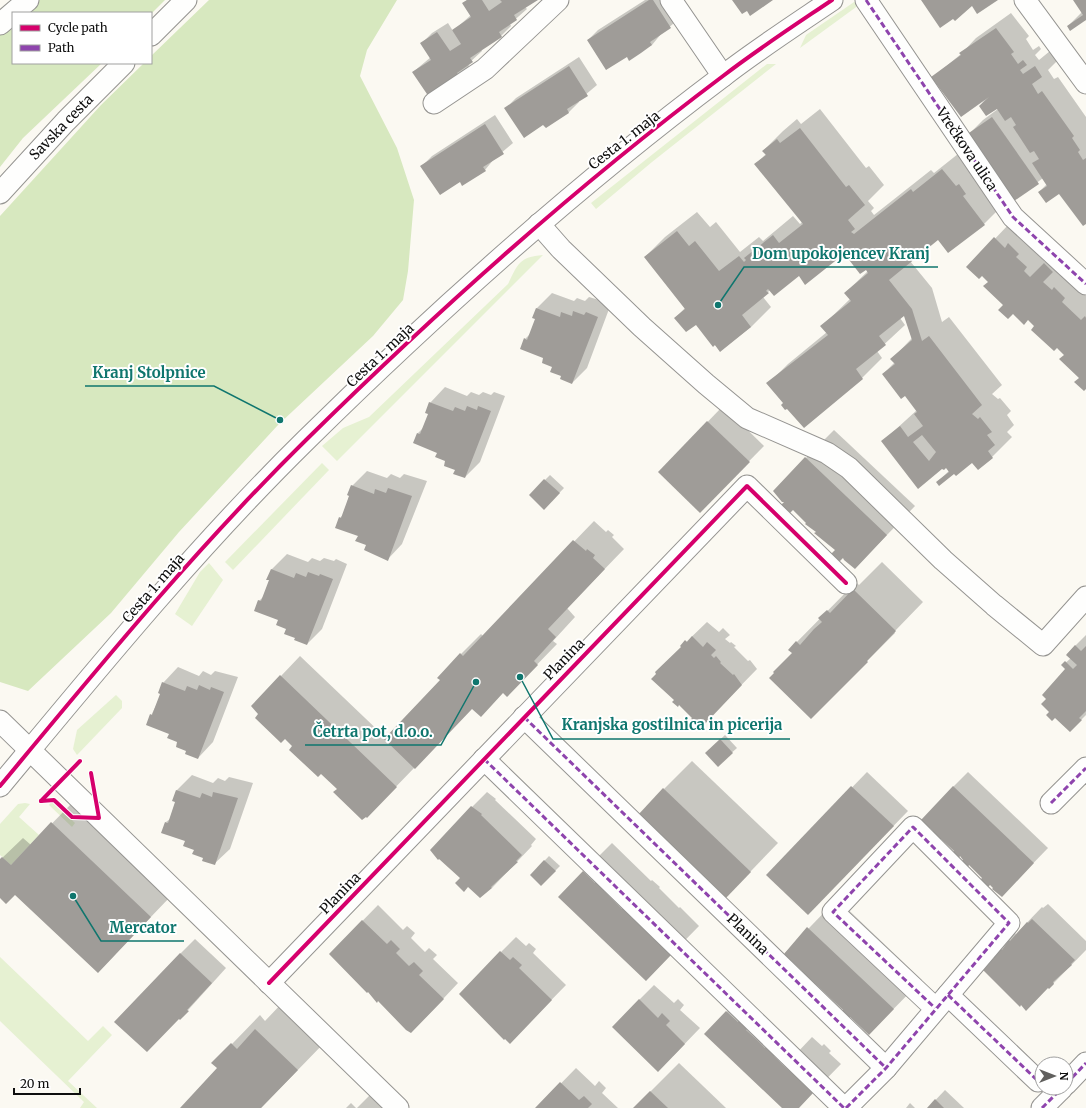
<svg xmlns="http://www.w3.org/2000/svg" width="1086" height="1108" font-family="Merriweather,serif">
<rect width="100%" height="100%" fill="#fbf9f2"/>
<!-- green -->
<g fill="#e6f1d2">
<path d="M857,0L863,2L800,48L806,35Z"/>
<path d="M767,64H776L652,162L596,209L591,203Z"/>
<path d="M543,255L337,461L322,446L343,428L369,417L508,284C518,264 519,257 543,255Z"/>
<path d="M322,463L329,470L233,570L225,562Z"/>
<path d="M209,563L223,580L192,626L175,614L200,572Z"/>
<path d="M116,695L122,701V708L77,755L73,749L77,730Z"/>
<path d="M52,801L75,823L72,827L49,805Z"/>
<path d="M25,803L30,804L19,817L39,835L11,865L0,855V824L18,804Z"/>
<path d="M0,957L88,1041L103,1026L112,1035L68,1081L97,1108H80L84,1102L0,1021Z"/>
</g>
<!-- forest -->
<g fill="#d7e8bf">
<path d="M39,0H165L151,14L24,13Z"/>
<path d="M209,0H397L367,50L360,76L397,148L414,200L408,271L403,300L373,336L278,425L179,532L111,613L28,691L0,682V216L101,105L144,63H151V56Z"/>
<path d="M13,22V63H102L23,138L0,167V33Z"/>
</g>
<!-- shadow -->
<g fill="#0003">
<path d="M467,0H536L525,7L527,9L510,24L511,26L501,36L481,49L482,51L468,64L469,66L459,76L413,72L431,57L422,43L432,33L448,23L453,31L471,15L463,3Z"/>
<path d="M645,0H669L680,18L661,34L652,45L627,56L588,40L598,30Z"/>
<path d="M1075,0H1086V20L1068,26L1082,12Z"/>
<path d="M1011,13L1029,36L1026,39L1033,50L1039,46L1041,49L1035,55L1039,60L1050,51L1057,61L1048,70L1054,79L1058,77L1086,117V223L1059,193L1039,192L1047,184L1043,178L1014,200L968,135L983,120L998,109L980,106L986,98L933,77L961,54L976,38Z"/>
<path d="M579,57L597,85L578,101L579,102L569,112L546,127L544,123L506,108L516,98Z"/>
<path d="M820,109L866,168L869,166L884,185L868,201L874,208L871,211L874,215L931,170L934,173L963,150L1004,204L984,224L938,239L910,261L932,288L942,322L949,317L1002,385L992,394L998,399L1000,398L1011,411L1007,415L1014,425L1007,432L1012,437L992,457L973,462L937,482L950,470L946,466L944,468L883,441L917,410L905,395L883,374L895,362L892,359L912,338L904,314L900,318L905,325L877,351L882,358L862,378L784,403L768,384L788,364L827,332L822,326L850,299L845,293L868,271L849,248L770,290L763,297L771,307L751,327L720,351L696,323L675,318L685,308L645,257L665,237L697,212L710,227L716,222L740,252L759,237L763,241L793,216L800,224L803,221L756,164L766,154L763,151L783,131L797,119L801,124Z"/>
<path d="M495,115L513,143L494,159L485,170L460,181L422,166L432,156Z"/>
<path d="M1010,223L1041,252L1038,255L1045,262L1059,248L1076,286L1086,296V388L1065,354L1028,319L1005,305L989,282L982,274L968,267Z"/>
<path d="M552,293L574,301L577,298L585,301L589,297L599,300L602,297L612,301L587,368L572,383L525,339L531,333L536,319L533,317L537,308Z"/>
<path d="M445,387L467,396L471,392L479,395L483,392L491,395L494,392L505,396L480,462L465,477L418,433L424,427L429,413L430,403Z"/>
<path d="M723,406L764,446L700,511L659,472Z"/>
<path d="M834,430L915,506L855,568L786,501L806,458Z"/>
<path d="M367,471L387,478L391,474L400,478L404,474L427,481L402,544L387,560L367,544L340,518L344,514L352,486Z"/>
<path d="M550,475L564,488L544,509L530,495Z"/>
<path d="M594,521L606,532L608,530L614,535L612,537L624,549L567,608L575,617L553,641L557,644L527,675L504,692L472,708L387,796L338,789L293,746L281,676L300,656L386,738L441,680L438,678L461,654L481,634L483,636Z"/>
<path d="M287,554L308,562L312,558L320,561L324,558L334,561L336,559L347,564L322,629L307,644L297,637L259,601L264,596L270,580L268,579L272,569Z"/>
<path d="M882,562L923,602L894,632L895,633L811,717L793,653L789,650L856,582L859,585Z"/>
<path d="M707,622L719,632L723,628L730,635L725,639L730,643L731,642L736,646L734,647L748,661L750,660L757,669L717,710L694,718L675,700L682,646Z"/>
<path d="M1086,635V715L1070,731L1050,712L1047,699L1067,669L1063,665L1071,658L1067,654Z"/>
<path d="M178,667L199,676L203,671L211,675L215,671L238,677L213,742L198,758L187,750L170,733L147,724L162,693L163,683Z"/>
<path d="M725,735L737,748L718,765L706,753Z"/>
<path d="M692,761L778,843L725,898L664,789Z"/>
<path d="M867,772L908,811L808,914L767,875Z"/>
<path d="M968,772L1048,848L1017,880L994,888L935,831L953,787Z"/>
<path d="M192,775L213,783L218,778L225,781L229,777L253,783L230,849L214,864L204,857L166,822L170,819L176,801L177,790Z"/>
<path d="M487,792L496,799L495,800L536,839L531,845L532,846L492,888L461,878L472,807Z"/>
<path d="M72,803L171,896L98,972L15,894L0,896V860L23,838L31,845Z"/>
<path d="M612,843L651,881L652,880L660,887L659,888L679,908L680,907L699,926L646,980L583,872Z"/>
<path d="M549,856L560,866L541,885L531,875Z"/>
<path d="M837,899L922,980L869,1034L785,953Z"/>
<path d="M1048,904L1086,941V950L1049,988L996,958L991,954L1013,931L1016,934L1042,907L1043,908Z"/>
<path d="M378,905L403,930L407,926L415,933L411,938L425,952L429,948L437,955L433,959L458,983L426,1017L368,991L330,954Z"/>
<path d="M516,937L526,946L529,943L536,949L533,953L566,985L525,1027L501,952Z"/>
<path d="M195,939L226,968L180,1019V954Z"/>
<path d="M654,985L674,1003L678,999L684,1005L680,1010L700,1028L673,1056L639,1000Z"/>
<path d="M284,1001L326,1041L261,1108H181L218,1068L232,1044L260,1015L265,1021Z"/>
<path d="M737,1001L794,1056L812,1037L822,1046L824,1044L831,1051L829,1053L841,1064L798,1108H783L706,1034Z"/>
<path d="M679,1063L726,1108H634Z"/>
<path d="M576,1068L595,1086L599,1081L606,1088L602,1093L618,1108H537Z"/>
<path d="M376,1089L396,1108H357Z"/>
<path d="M945,1090L964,1108H928Z"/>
<path d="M351,1103L356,1108H346Z"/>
<path d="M910,1103L915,1108H906Z"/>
</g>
<!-- building -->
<g fill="#9f9c98" fill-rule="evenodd">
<path d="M467,0H482L489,11L502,2L500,0H538L514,15L517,20L499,32L502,37L470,58L473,62L457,73L460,77L429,97L412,72L431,60L420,43L437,32L450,51L461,44L452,30L471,17L462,3Z"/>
<path d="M649,0H653L671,28L650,42L652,45L641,53L629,61L627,57L606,70L587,40Z"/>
<path d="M732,0H773L750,16L747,11L742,14Z"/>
<path d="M921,0H998L977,14L972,6L955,21L953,19L940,28Z"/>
<path d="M1073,0H1086V20L1070,31L1067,26L1083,15Z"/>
<path d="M996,28L1014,52L1011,54L1018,64L1023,60L1027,65L1020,70L1023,74L1035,66L1042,77L1032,84L1038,94L1042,91L1074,136L1072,138L1080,150L1078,152L1083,160L1086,158V224L1083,226L1059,194L1046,203L1038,192L1047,186L1032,163L1039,159L1034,151L1030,153L1013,127L1016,125L1011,117L1005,121L997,109L986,116L979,106L989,97L961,117L931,77L961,55L959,53Z"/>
<path d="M569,66L588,96L567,109L569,113L546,128L543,125L524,138L504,108Z"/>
<path d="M992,117L1039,184L1014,201L966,135Z"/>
<path d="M485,124L504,154L483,167L486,171L462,186L460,182L440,195L420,166Z"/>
<path d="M800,128L846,187L849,185L865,205L848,220L855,229L851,232L854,234L911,189L913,192L942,169L956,186L959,184L966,194L963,196L985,225L948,253L938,240L889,280L912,309L922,341L929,336L982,405L972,414L978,419L980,417L992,432L987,435L995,445L988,451L993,458L978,470L972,463L956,476L954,474L939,486L936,482L949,472L946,468L944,470L942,469L918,489L881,441L900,426L908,437L923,426L914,414L917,412L905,396L901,399L882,374L895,364L890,359L912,340L904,316L879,336L886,345L856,369L863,379L804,428L787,409L785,410L781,405L783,403L766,383L828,335L820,326L851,301L844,293L868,273L866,270L860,274L846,256L851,252L849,250L805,285L799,276L774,296L768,289L766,291L769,293L742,315L751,327L720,352L715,345L713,347L696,325L686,332L674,318L685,309L644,257L677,231L689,246L695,241L719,271L739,256L744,262L746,260L744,258L773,235L779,243L803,224L754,164L766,155L762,151L777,139L780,143ZM922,435L936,452L929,461L913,442Z"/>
<path d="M994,237L1005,248L1008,243L1019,254L1016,257L1027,267L1024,271L1030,277L1044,263L1053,272L1043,282L1052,290L1054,287L1065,298L1062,302L1081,320L1085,316L1086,318V389L1084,391L1074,382L1079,378L1059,359L1064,355L1057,348L1054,351L1031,330L1034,326L1028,320L1024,325L1013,314L1008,319L998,310L1003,305L983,286L988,282L982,276L979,279L966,267Z"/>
<path d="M536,308L560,317L561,312L572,316L573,311L584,315L586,312L598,317L572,384L560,379L561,376L550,372L552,367L542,363L543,358L520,349L524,338L527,340L535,319L532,318Z"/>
<path d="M429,402L453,411L455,407L465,411L467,406L477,410L478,406L491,411L465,478L453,474L455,470L444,466L445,461L435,457L437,453L413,443L417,433L420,434L428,414L425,413Z"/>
<path d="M707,421L750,462L700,513L658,472Z"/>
<path d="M805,457L887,535L855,569L844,560L843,558L839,562L831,554L835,550L814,533L816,532L805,524L806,523L793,510L789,514L780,506L784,502H782L773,491Z"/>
<path d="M544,479L560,493L544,510L529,495Z"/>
<path d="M351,485L374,494L375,489L386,493L388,488L412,496L388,561L364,550L366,545L355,541L358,536L335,528L339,517L341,518L349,496L347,495Z"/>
<path d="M573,540L586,551L587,549L595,555L593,558L605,569L548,629L556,637L534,661L538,665L507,697L503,693L481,717L472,709L415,769L384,739L440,680L437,678L460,653L463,656Z"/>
<path d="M271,569L294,578L296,573L306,577L308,572L319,576L320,574L333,579L307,645L294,640L295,638L284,634L286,629L276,625L278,620L254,611L258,600L261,601L269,580H266Z"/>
<path d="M853,589L896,631L867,661L868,662L811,719L769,678L774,673L773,672L792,653L788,650L796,641L800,645L814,629L822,622L818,618L827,610L830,613Z"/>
<path d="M692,636L703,647L707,642L716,650L711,655L714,658L716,656L721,662L720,663L733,675L734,674L742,685L702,727L691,719L692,718L679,705L678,707L672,702L674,700L651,679L656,674L655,672L681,647L680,646L685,640L687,642Z"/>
<path d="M1075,645L1081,651L1086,646V711L1079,718L1082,720L1070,732L1055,718L1052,721L1046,715L1049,712L1041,704L1046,699L1042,695L1065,669L1061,665L1065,661L1073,669L1077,665L1066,655Z"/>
<path d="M280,675L397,787L367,818L366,817L362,820L333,792L337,789L321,774L318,777L289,750L292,746L285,739L281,743L255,718L258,714L251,706Z"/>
<path d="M162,682L185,691L187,686L197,690L199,685L210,690L211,687L224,692L198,759L185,754L186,751L176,747L177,742L167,738L169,734L146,725L150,714L152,715L160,694L158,693Z"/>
<path d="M720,739L733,753L718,767L705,753Z"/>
<path d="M851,786L894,826L808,915L766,875Z"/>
<path d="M953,786L1034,863L1002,897L992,889L993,888L990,885L986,889L978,882L982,878L969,865L968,867L962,861L963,860L960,856L959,858L953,852L954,851L941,839L937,843L929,835L933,831L930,828L929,830L921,820Z"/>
<path d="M663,788L751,872L725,899L638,815Z"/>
<path d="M176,790L200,798L202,793L212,797L213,792L238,798L215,865L202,861L203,858L192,854L194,850L183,846L185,841L161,833L165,822L168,823L175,802L172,801Z"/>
<path d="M471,806L482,814L481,815L522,855L516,861L518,862L491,887L492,888L480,898L468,887L464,892L455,883L460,878L439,859L438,860L430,850Z"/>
<path d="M51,822L151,917L98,973L15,895L6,904L0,898V859L2,857L11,865Z"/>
<path d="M544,860L556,871L541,886L530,875Z"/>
<path d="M583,871L595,883L596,881L605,890L604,891L622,909L623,908L632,916L631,917L650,935L651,934L671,955L646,981L558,897Z"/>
<path d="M1032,919L1075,960L1071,964L1072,965L1053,982L1054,984L1049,989L1048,988L1026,1011L1021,1005L1020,1007L983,970L994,958L990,954L998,946L1002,950L1009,940L1010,941L1027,922L1028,923Z"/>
<path d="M362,920L387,944L391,940L400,949L396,953L409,966L414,962L423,971L419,975L444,999L411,1033L406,1030L378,1001L377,1003L368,992L367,993L329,954Z"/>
<path d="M807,927L894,1009L869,1035L850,1017L845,1021L839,1014L843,1010L809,978L805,982L798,976L802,971L784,954Z"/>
<path d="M500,951L510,960L513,957L522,965L519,968L552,1000L510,1044L505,1039L504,1040L459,994Z"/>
<path d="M180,953L212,983L187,1010L189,1011L180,1020L179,1019L147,1052L114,1022Z"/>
<path d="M639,999L658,1018L662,1013L670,1021L666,1025L685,1044L658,1072L612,1027Z"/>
<path d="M726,1011L738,1022L740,1019L748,1028L746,1030L756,1039L765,1048L767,1046L776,1054L774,1056L783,1065L793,1074L795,1072L803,1080L801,1082L813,1093L799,1108H782L704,1034Z"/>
<path d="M255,1029L298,1070L261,1108H180L217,1068L211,1063L231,1043L237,1049Z"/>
<path d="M560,1082L579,1100L584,1096L592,1104L588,1108H535Z"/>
<path d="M650,1091L668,1108H633Z"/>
<path d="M935,1099L944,1108H927Z"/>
</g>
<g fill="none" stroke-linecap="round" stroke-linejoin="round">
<!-- street casing -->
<g stroke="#959491" stroke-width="23">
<g id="street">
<path d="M671,0L723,76"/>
<path d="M866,0L1013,217L1086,284"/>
<path d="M1025,0L1086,83"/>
<path d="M0,24L28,0"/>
<path d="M151,35L186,0"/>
<path d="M434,103L485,69L558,0"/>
<path d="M0,193L66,121L124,63"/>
<path d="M539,224L561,249L642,327L706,384L747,418L827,453L849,468L943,560L994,605L1043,645L1086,597"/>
<path d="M524,717L886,1068"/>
<path d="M0,721L398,1108"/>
<path d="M484,759L844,1108"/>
<path d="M0,786C98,668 196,548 306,440C437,311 575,187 723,76C758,49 795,25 832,0"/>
<path d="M1051,803L1086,768"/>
<path d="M269,983L747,486L846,583"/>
<path d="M948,995L1038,1081"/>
<path d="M1066,1084L1086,1063"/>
<path d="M846,1108L886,1068L1009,923L913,827L833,912L935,1008"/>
<path d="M1042,1108L1062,1088"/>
</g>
</g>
<!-- street -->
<use href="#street" stroke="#fefefd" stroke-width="21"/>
<!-- quiet -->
<g stroke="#8e44ad" stroke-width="3" stroke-dasharray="6 3" stroke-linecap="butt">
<path d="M866,0L1013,217L1086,284"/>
<path d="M524,717L886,1068"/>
<path d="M484,759L844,1108"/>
<path d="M1051,803L1086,768"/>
<path d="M948,995L1038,1081"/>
<path d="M1066,1084L1086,1063"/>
<path d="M846,1108L886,1068L1009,923L913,827L833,912L935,1008"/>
<path d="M1042,1108L1062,1088"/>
</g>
<!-- cycleway casing -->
<g stroke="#fff" stroke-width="6">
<g id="cycleway">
<path d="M0,786C98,668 196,548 306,440C437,311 575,187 723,76C758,49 795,25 832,0"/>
<path d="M41,801L54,800L72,817L99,818L91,773"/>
<path d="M41,801L80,761"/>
<path d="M269,983L747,486L846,583"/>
</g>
</g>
<!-- cycleway -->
<use href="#cycleway" stroke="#d6006c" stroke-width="4"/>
</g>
<g text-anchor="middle" stroke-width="4" stroke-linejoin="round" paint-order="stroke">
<!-- street labels -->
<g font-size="14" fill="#0e0e0e" stroke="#fff">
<text transform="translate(61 127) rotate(-46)" y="5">Savska cesta</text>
<text transform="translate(624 140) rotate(-38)" y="5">Cesta 1. maja</text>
<text transform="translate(967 149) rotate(56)" y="5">Vrečkova ulica</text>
<text transform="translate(380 355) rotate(-43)" y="5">Cesta 1. maja</text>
<text transform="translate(153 588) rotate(-49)" y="5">Cesta 1. maja</text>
<text transform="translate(564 659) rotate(-46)" y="5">Planina</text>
<text transform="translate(340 893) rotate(-46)" y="5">Planina</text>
<text transform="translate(748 934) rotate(44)" y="5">Planina</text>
</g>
</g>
<!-- callouts -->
<path fill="none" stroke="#0f766e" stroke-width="1.5" d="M718 305L744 267H938M280 420L214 386H85M520 677L553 739H790M476 682L441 745H305M73 896L101 941H184"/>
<g fill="#0f766e" stroke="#fff" stroke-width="1.5">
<circle cx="718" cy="305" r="4"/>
<circle cx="280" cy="420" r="4"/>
<circle cx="520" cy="677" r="4"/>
<circle cx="476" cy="682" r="4"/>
<circle cx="73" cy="896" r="4"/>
</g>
<g font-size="15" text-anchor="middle" font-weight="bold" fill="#0f766e" stroke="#fff" stroke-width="4" stroke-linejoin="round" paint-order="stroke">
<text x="841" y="259">Dom upokojencev Kranj</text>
<text x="149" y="378">Kranj Stolpnice</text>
<text x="672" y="730">Kranjska gostilnica in picerija</text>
<text x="373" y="737">Četrta pot, d.o.o.</text>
<text x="143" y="933">Mercator</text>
</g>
<!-- legend -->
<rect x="12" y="12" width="140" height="52" fill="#ffffff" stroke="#9f9f9f"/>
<rect x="20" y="25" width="20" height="6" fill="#d6006c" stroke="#9f9f9f"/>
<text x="48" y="32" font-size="12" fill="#0e0e0e">Cycle path</text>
<rect x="20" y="45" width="20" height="6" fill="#8e44ad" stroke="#9f9f9f"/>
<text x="48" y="52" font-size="12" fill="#0e0e0e">Path</text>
<!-- north arrow -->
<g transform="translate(1054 1076) rotate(90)"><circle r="19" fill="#ffffff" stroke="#9f9f9f"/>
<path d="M0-3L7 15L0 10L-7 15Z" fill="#61605e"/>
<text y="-6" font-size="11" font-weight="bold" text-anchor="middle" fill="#0e0e0e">N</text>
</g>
<!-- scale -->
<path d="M14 1088v6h66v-6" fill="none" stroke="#0e0e0e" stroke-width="2"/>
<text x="20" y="1088" font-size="12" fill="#0e0e0e" stroke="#ffffff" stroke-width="3" paint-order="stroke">20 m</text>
</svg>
